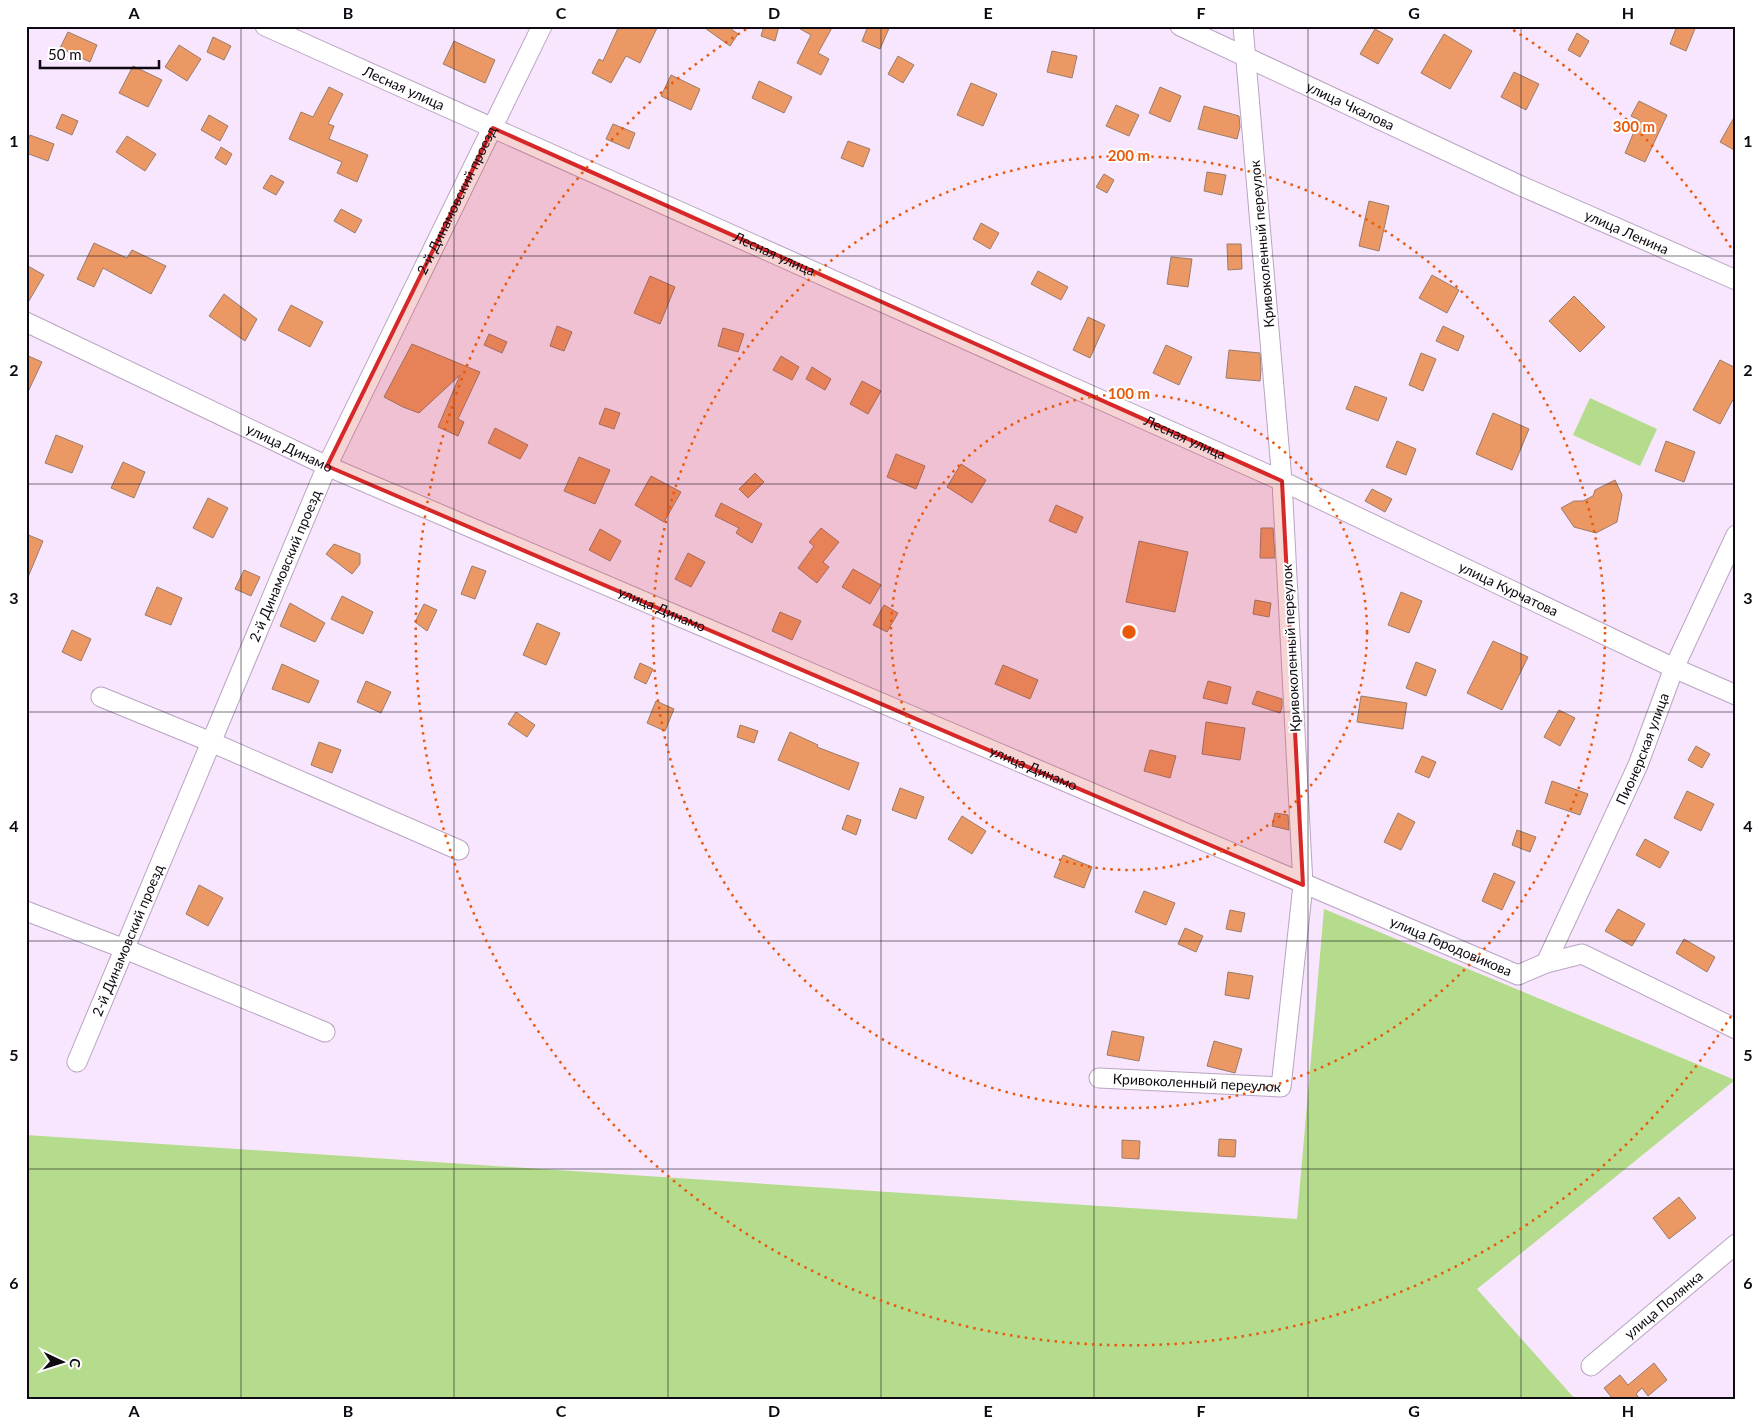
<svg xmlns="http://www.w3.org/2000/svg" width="1762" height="1425" font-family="Lato,sans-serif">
<rect width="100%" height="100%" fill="#f7e6fe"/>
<!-- green -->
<g fill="#b5db8c">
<path d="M1590,398L1657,429L1640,466L1573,435Z"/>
<path d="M1324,909L1735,1080L1477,1289L1575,1399H26V1135L1297,1219Z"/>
</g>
<!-- building -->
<g fill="#eb9865" stroke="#9a7c6a">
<path d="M619,26H658L640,63L626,56L611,83L592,73L599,59L603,61Z"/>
<path d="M702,26H727L738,34L730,46Z"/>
<path d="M764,26H779L775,41L761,36Z"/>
<path d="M795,26H833L818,53L829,59L821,75L797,63L811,35Z"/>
<path d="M868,26H890L880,49L862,41Z"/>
<path d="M1677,26H1696L1686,51L1670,44Z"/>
<path d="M1375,29L1393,39L1378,64L1360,54Z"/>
<path d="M68,32L97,45L90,62L60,48Z"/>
<path d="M1577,33L1589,41L1580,57L1568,50Z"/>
<path d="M1444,34L1472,51L1450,89L1421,73Z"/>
<path d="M213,37L231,46L224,60L207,52Z"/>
<path d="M454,41L495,60L485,83L443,64Z"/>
<path d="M179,45L201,59L187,81L165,67Z"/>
<path d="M1052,51L1077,56L1072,78L1047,72Z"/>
<path d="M898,56L914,65L903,83L888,74Z"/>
<path d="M133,66L162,80L148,107L119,93Z"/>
<path d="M1514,72L1539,84L1526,110L1501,97Z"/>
<path d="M671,75L700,89L691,110L661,96Z"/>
<path d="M759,81L792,97L784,113L752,98Z"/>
<path d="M971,83L997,94L983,126L957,115Z"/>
<path d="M329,87L343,94L328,124L334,126L329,139L368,155L357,182L337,173L342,162L289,139L301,112L313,117Z"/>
<path d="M1160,87L1181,96L1170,122L1149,113Z"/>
<path d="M1639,101L1667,115L1645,162L1625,153L1639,120L1631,116Z"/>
<path d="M1116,105L1139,115L1129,136L1106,126Z"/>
<path d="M1204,106L1239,116L1240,127L1237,139L1198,129Z"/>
<path d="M62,114L78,121L72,135L56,128Z"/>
<path d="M1736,114V151L1720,142Z"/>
<path d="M209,115L228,126L220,141L201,130Z"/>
<path d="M613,124L635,133L629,149L606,139Z"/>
<path d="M30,135L54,144L48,161L26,153V144Z"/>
<path d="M127,136L156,154L145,171L116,152Z"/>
<path d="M848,141L870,149L863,167L841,158Z"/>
<path d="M221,147L232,154L226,165L215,158Z"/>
<path d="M1207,172L1226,175L1222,195L1204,191Z"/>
<path d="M1104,174L1114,180L1107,193L1096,187Z"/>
<path d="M271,175L284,182L276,195L263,188Z"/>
<path d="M1369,201L1389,206L1379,251L1359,246Z"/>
<path d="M341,209L362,220L355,233L334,221Z"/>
<path d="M981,223L999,233L990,249L973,239Z"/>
<path d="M94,243L127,258L132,250L166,266L151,294L103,268L94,287L77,279Z"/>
<path d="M1227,244H1241L1242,269L1228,270Z"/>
<path d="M1171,257L1192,259L1188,287L1167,284Z"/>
<path d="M26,265L44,275L26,306Z"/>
<path d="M1038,271L1068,287L1061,300L1031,284Z"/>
<path d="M1432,275L1459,290L1447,313L1419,298Z"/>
<path d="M650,276L675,287L660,324L634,313Z"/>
<path d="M224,294L257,319L245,341L209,316Z"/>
<path d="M1574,296L1605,327L1580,352L1549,321Z"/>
<path d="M291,305L323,322L310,347L278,330Z"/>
<path d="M1088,317L1105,325L1090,358L1073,350Z"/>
<path d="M557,326L572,332L564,351L550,346Z"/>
<path d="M1443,326L1464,336L1458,351L1436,341Z"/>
<path d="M723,328L744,334L738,352L718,346Z"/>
<path d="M489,334L507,342L502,353L484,345Z"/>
<path d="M412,344L480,372L458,419L464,422L458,436L438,427L460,375L419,413L403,407L384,397Z"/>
<path d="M1166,345L1192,357L1179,385L1153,373Z"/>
<path d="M1229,350L1260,353L1261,369L1260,381L1226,378Z"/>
<path d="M1421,353L1436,359L1423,391L1409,385Z"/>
<path d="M26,355L42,362L26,396Z"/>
<path d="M781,356L799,367L792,380L773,370Z"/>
<path d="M1720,360L1736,368V394L1720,424L1693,410Z"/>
<path d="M812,367L831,379L825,390L806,379Z"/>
<path d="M862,381L881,391L868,414L850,404Z"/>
<path d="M1355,386L1387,398L1378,421L1346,409Z"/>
<path d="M605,408L620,413L614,429L599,424Z"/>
<path d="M1493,413L1529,429L1512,470L1476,454Z"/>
<path d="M495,428L528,445L520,459L488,443Z"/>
<path d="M56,435L83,446L72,473L45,463Z"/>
<path d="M1397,441L1416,449L1406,475L1386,467Z"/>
<path d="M1666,441L1695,452L1684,482L1655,471Z"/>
<path d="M896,454L925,466L916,489L887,477Z"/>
<path d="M579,457L610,470L595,504L564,491Z"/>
<path d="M123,462L145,472L134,498L111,488Z"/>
<path d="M961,464L986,480L972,503L947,487Z"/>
<path d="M755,473L764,482L748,498L739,489Z"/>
<path d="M651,476L681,492L664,522L635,505Z"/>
<path d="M1615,480L1622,495L1617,522L1596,533L1574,527L1561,508L1574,501H1583L1593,496L1595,490Z"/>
<path d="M1372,489L1392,499L1385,512L1365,501Z"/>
<path d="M208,498L228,508L213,538L193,528Z"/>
<path d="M721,503L762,524L752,543L736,533L739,528L715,516Z"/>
<path d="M1056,505L1083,517L1076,533L1049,521Z"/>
<path d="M821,528L839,542L823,562L829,567L817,583L798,568L814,546L809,542Z"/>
<path d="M1261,528H1273L1275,558H1260Z"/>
<path d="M600,529L621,541L610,561L589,550Z"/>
<path d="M26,534L43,541L26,582Z"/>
<path d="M1139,541L1188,552L1175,612L1126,602Z"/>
<path d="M334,544L360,554V564L352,574L326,554Z"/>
<path d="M688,553L705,562L691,587L675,579Z"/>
<path d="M472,566L486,571L475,599L461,594Z"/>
<path d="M853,569L881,585L870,604L842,587Z"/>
<path d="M244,570L260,577L251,596L235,589Z"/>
<path d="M157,587L182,598L171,625L145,615Z"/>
<path d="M1401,592L1422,601L1409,633L1388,625Z"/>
<path d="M342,596L373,612L363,634L331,619Z"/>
<path d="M1255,600L1271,603L1269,617L1253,614Z"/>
<path d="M290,603L325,623L315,642L280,626Z"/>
<path d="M424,604L437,610L427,631L415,622Z"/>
<path d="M884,605L898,613L887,632L873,625Z"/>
<path d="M780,612L801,621L792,640L772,631Z"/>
<path d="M537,623L560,633L546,665L523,655Z"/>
<path d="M72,630L91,639L81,661L62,652Z"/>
<path d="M1493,641L1528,657L1502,710L1467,693Z"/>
<path d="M1416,662L1436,670L1426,696L1406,688Z"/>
<path d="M640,663L653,669L646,684L634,678Z"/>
<path d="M282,664L319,681L309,703L272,689Z"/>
<path d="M1003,665L1038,680L1030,699L995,684Z"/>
<path d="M366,681L391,692L381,713L357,702Z"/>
<path d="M1208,681L1231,687L1227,704L1203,698Z"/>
<path d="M1257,691L1282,699V707L1280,713L1252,704Z"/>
<path d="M1361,696L1407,703L1403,729L1357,722Z"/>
<path d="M656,701L674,709L665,731L647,723Z"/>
<path d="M1559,710L1575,718L1560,746L1544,737Z"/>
<path d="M516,712L535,725L527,737L508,724Z"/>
<path d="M1206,722L1245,728L1240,760L1202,754Z"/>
<path d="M740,725L758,731L754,743L737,737Z"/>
<path d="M790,732L818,745L817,747L859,763L849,790L778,760Z"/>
<path d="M319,742L341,750L332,773L311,765Z"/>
<path d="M1696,746L1710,754L1702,768L1688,760Z"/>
<path d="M1150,750L1176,756L1170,778L1144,771Z"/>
<path d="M1422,756L1436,762L1429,778L1415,772Z"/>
<path d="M1552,781L1588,794L1580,815L1545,803Z"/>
<path d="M900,788L924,797L916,819L892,810Z"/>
<path d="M1687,791L1714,804L1701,831L1674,818Z"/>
<path d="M1275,813L1288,815L1289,830L1272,826Z"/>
<path d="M1398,813L1415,822L1401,850L1384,842Z"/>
<path d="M847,815L861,820L856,835L842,829Z"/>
<path d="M962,816L986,831L972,854L948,839Z"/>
<path d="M1517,830L1536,837L1530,852L1512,845Z"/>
<path d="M1645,839L1669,852L1660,868L1636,855Z"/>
<path d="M1063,855L1092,867L1084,888L1054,877Z"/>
<path d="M1494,873L1515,882L1502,910L1482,901Z"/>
<path d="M199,885L223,898L208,926L186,914Z"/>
<path d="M1144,891L1175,903L1166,925L1135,912Z"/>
<path d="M1618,909L1645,924L1632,946L1605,931Z"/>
<path d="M1230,910L1245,913L1241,932L1226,929Z"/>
<path d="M1185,928L1203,936L1196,952L1178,944Z"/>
<path d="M1684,939L1715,957L1707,972L1676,953Z"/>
<path d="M1228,972L1253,976L1249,999L1225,995Z"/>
<path d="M1112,1031L1144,1037L1139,1061L1107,1055Z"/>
<path d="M1214,1041L1242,1049L1235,1073L1207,1066Z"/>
<path d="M1219,1139L1236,1140L1235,1157L1218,1156Z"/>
<path d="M1122,1140L1140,1141L1139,1159L1122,1158Z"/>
<path d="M1679,1197L1696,1218L1669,1239L1653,1218Z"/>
<path d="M1654,1363L1667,1380L1648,1396L1642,1388L1636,1394L1640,1399H1611L1612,1398L1604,1388L1620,1375L1628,1385Z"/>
</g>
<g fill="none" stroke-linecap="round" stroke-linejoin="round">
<!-- minor casing -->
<g stroke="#b9a5c2" stroke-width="21">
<g id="minor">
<path id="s1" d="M265,26L1282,481L1674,668L1736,695"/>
<path id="s2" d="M1180,26L1519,185L1736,280"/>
<path id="s3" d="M26,322L327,466L1518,975L1546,963L1582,954L1736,1029"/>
<path d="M101,697L211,742L459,850"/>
<path d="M26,911L125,949L325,1032"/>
<path id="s4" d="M1546,963L1638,765L1674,668L1736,535"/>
<path id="s5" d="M77,1062L327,466L542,26"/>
<path id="s6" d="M1099,1078L1281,1087L1303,885L1282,481L1243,26"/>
<path id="s7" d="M1591,1366L1736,1244"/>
</g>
</g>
<!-- minor -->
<use href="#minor" stroke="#fff" stroke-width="19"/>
</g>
<!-- marked area -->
<path fill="#d62828" fill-opacity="0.2" stroke="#d62828" stroke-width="4" stroke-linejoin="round" d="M493,128L1282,481L1303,885L327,466Z"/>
<!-- grid -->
<path fill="none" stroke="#0f0912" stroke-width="1" stroke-opacity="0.55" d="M241,26V1399M454,26V1399M668,26V1399M881,26V1399M1094,26V1399M1308,26V1399M1521,26V1399M26,256H1736M26,484H1736M26,712H1736M26,941H1736M26,1169H1736"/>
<!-- distance rings -->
<g fill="none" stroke="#e8590c" stroke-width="2.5" stroke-dasharray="2.5 5">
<circle cx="1129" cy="632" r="238"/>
<circle cx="1129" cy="632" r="476"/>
<path d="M1735 1010A714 714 0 1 1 751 26M1507 26A714 714 0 0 1 1735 254"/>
</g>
<g text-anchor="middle" stroke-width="4" stroke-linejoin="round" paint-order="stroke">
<!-- street labels -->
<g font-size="14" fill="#0f0912" stroke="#fff">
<text dy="5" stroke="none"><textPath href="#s1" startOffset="152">Лесная улица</textPath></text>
<text dy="5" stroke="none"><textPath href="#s2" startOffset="188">улица Чкалова</textPath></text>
<text dy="5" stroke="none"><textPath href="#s5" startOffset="942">2-й Динамовский проезд</textPath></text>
<text dy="5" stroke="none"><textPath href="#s2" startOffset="492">улица Ленина</textPath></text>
<text transform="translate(1262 244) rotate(-95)" y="5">Кривоколенный переулок</text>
<text dy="5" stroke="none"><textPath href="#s1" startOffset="558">Лесная улица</textPath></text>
<text dy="5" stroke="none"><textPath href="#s1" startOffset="1008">Лесная улица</textPath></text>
<text dy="5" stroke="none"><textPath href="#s3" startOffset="292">улица Динамо</textPath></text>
<text dy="5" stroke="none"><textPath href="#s5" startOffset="538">2-й Динамовский проезд</textPath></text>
<text dy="5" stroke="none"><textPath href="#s1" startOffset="1365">улица Курчатова</textPath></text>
<text dy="5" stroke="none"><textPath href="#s3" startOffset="698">улица Динамо</textPath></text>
<text transform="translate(1291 648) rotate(-93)" y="5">Кривоколенный переулок</text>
<text dy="5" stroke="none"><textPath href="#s4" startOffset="235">Пионерская улица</textPath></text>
<text dy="5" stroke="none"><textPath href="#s3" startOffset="1102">улица Динамо</textPath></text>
<text dy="5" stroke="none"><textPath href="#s5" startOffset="132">2-й Динамовский проезд</textPath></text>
<text dy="5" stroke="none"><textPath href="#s3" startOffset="1556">улица Городовикова</textPath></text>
<text dy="5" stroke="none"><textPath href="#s6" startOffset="98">Кривоколенный переулок</textPath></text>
<text dy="5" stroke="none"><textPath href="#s7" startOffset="95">улица Полянка</textPath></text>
</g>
</g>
<circle cx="1129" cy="632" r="8" fill="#e8590c" stroke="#fff" stroke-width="2.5"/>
<g font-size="15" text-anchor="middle" font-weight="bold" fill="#e8590c" stroke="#fff" stroke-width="4" stroke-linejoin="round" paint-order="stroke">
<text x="1634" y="132">300 m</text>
<text x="1129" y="161">200 m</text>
<text x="1129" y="399">100 m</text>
</g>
<!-- border -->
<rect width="1762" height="1425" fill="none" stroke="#ffffff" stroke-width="55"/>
<!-- north arrow -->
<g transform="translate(62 1362) rotate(94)" stroke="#ffffff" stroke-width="4" paint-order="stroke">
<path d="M0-4L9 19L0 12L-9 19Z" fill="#0f0912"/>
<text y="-8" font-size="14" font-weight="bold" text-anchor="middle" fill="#0f0912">С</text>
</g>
<!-- scale -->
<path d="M40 60v8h119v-8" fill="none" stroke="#0f0912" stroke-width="2.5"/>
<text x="48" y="60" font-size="15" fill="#0f0912" stroke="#ffffff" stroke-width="4" paint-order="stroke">50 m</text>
<rect x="28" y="28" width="1706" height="1370" fill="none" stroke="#0f0912" stroke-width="2"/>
<g font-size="16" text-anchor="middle" font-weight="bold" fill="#0f0912">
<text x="134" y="19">A</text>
<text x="348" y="19">B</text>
<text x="561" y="19">C</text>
<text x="774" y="19">D</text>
<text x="988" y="19">E</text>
<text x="1201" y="19">F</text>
<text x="1414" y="19">G</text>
<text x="1628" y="19">H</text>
<text x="14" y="147">1</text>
<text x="1748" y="147">1</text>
<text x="14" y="376">2</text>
<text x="1748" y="376">2</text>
<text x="14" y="604">3</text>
<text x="1748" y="604">3</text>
<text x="14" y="832">4</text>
<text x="1748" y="832">4</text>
<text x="14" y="1061">5</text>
<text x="1748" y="1061">5</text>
<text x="14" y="1289">6</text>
<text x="1748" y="1289">6</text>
<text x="134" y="1417">A</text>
<text x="348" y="1417">B</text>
<text x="561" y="1417">C</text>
<text x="774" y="1417">D</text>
<text x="988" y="1417">E</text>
<text x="1201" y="1417">F</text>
<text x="1414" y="1417">G</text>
<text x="1628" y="1417">H</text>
</g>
</svg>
